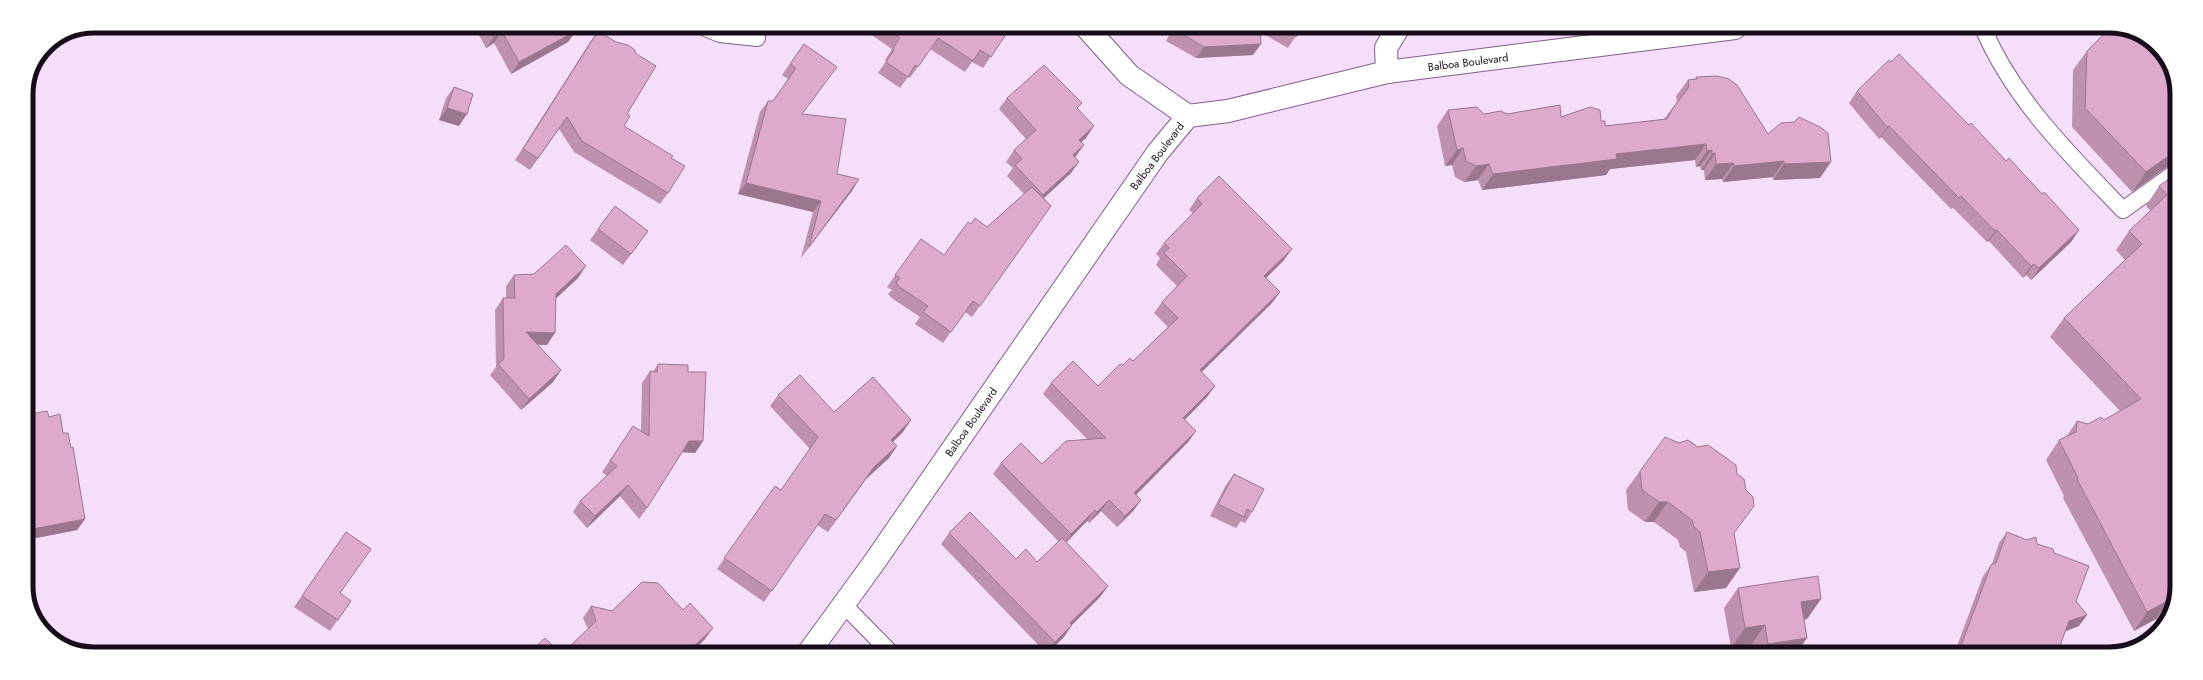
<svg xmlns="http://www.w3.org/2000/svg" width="2203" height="680" font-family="Jost,sans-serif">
<rect width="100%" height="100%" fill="#f4defa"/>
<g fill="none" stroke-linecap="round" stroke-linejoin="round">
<!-- lane casing -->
<g stroke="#805f89" stroke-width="18">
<g id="lane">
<path d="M703,27L720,34L757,38"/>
<path d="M1983,28C2013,99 2070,155 2123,210L2176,172"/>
<path d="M843,604L891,653"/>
</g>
</g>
<!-- street casing -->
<g stroke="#805f89" stroke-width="24">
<g id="street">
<path d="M1086,27L1129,75L1188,116"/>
<path d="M1387,72L1386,48L1398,28"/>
<path d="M809,652L873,564L1158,152L1188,116L1228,111L1387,72L1735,28"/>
</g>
</g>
<!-- lane -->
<use href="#lane" stroke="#fff" stroke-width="16"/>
<!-- street -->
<use href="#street" stroke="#fff" stroke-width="22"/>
</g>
<!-- wall -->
<g fill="#be92af">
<path d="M474,26L574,27L576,31L568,42L511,74L494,43L486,48Z"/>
<path d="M860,27H1011L983,68L972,62L965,72L930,49L910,78L908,77L900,88L878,73L886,61L885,60L892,49Z"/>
<path d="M1174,27H1306L1304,30L1301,28L1288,48L1260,32L1253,55L1196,58L1166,41Z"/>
<path d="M598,31L627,114L624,126L671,158L668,193L660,204L574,152L559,129L530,170L515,160L590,42Z"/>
<path d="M804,44L803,114L837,174L859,179L801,258L813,212L738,194L760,112L768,101H773L788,79L782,75Z"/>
<path d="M2087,51L2171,164L2132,192L2072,127L2073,70Z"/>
<path d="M1696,77L1768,134L1820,178L1773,180V177L1723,182L1722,179L1705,180L1704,170H1701L1700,166L1696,167L1695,160L1610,169L1606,175L1482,190L1478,180L1464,182L1455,177L1452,165L1445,166L1437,126L1448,110L1484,114L1561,117L1601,121L1605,126L1664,119L1677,102L1676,96L1688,80L1695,79Z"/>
<path d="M454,87L459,126L439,120L446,98Z"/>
<path d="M1857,91L1969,125L2042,194L2079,230L2071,242L2031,280L2026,275L2023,278L1989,241L1987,242L1953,208L1951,209L1881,137L1879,139L1849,103Z"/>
<path d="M1007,98L1078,109L1086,138L1081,142L1084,145L1075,157L1071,173L1044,198L1051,206L972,317L965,312L943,343L915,324L920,317L893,299L888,294L892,290L887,287L921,239L944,255L971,224L987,227L1024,194L1007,176L1013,168L1006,162L1014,150L1026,139L999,109Z"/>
<path d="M2176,174L2175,604L2160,626L2156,619L2134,631L2063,498L2064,496L2046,460L2059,440L2066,437L2077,421L2088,424L2104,420L2120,411L2050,337L2064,318L2125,260L2116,250L2129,231L2151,211L2146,206L2159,186Z"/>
<path d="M1197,198L1284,260L1266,278L1280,292L1272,303L1202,372L1207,397L1185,420L1196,431L1188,442L1136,495L1141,500L1133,511L1117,527L1101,511L1089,523L1087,521L1066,542L1108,586L1100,597L1071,625L1064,637L1048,653H1046L941,544L949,533L1016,559L1037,562L1059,542L993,474L1001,463L1042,464L1088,440L1043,394L1051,383L1098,386L1123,365L1133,361L1168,327L1154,313L1162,302L1177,286L1156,265L1160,258L1156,254L1164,243L1193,213L1189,210Z"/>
<path d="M598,229L648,231L623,265L590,240Z"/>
<path d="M514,275L578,278L556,298L547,345L537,344L561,370L553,382L521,410L490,375L496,367L495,310L503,298H506V286Z"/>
<path d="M658,364L688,372L703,441L695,453L682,452L647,508L639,519L620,496L587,528L573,512L580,501L607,476L602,472L633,426L641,431L642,383L650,371L653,372Z"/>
<path d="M778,395L903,432L893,442L897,446L889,458L866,479L828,532L817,525L764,602L717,569L775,486L781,490L810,449L770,406Z"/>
<path d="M26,415L49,417L63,433L85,519L77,530L26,540Z"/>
<path d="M1640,471L1734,534L1726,588L1694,592L1686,552L1680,547L1678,540L1654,522H1645L1628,510L1626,490Z"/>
<path d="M1234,474L1252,512L1245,523L1241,521L1236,528L1210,516L1226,485Z"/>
<path d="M346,532L340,593L351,601L330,631L294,607Z"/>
<path d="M2007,532L2037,544L2054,553L2076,601L2079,626L2065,631L2057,654H1954L1983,576L1991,565L1992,564L1999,543Z"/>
<path d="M1738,588L1821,599L1807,619L1804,620L1807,638L1796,654H1752L1751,645L1731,648L1724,608Z"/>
<path d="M591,606L705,639L692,652H564L588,629L583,618Z"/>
</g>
<!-- shaded-wall -->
<g fill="#9b778f">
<path d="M576,31L568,42L511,74L519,62Z"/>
<path d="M502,32L494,43L486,48L494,37Z"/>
<path d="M1261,44L1253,55L1196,58L1204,47Z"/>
<path d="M447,108L467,114L459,126L439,120Z"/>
<path d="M1094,126L1086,138L1071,151L1079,140Z"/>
<path d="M1889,126L1881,137L1879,139L1887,127Z"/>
<path d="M1706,144L1695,160L1610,169L1606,175L1482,190L1493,174L1616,154Z"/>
<path d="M1084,145L1076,156L1065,166L1073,155Z"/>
<path d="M1463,148L1452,165L1445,166L1457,150Z"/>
<path d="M1712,150L1700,166L1696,167L1707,151Z"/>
<path d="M2177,150V164H2171L2132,192L2146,172Z"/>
<path d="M1715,153L1704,170H1701L1712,154Z"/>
<path d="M1784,161L1773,177L1723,182L1734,166Z"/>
<path d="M1079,162L1071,173L1035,206L1043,195Z"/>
<path d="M1831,162L1820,178L1773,180L1784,164Z"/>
<path d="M1734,163L1722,179L1705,180L1716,164Z"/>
<path d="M1489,164L1478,180L1464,182L1476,166Z"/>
<path d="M859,179L852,191L801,258L809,247Z"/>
<path d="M746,183L821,201L813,212L738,194Z"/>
<path d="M1997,230L1989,241L1987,242L1995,231Z"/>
<path d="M2079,230L2071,242L2031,280L2039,268Z"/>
<path d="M1292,249L1284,260L1256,288L1264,276Z"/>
<path d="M2034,264L2026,275L2023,278L2031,266Z"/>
<path d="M586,266L578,278L549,305L556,294Z"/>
<path d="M1280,292L1272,303L1192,381L1200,370Z"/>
<path d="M526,332L555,333L547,345L518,344Z"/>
<path d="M561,370L553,382L521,410L529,399Z"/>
<path d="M1215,386L1207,397L1175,429L1183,418Z"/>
<path d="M911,420L903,432L883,451L891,440Z"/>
<path d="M1196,431L1188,442L1127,504L1134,493Z"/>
<path d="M689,441H703L695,453L681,452Z"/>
<path d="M897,446L889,458L866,479L828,532L874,467Z"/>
<path d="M628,485L620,496L587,528L595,516Z"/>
<path d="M1109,500L1101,511L1089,523L1097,512Z"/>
<path d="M1141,500L1133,511L1117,527L1125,516Z"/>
<path d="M1659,502H1668L1654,522H1645Z"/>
<path d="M1095,510L1087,521L1063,546L1071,534Z"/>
<path d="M85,519L77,530L26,540V533L28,530Z"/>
<path d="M1740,568L1726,588L1694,592L1708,572Z"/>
<path d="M1108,586L1100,597L1062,635L1070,623Z"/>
<path d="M1821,599L1807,619L1787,622L1801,602Z"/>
<path d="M2169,600L2156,619L2134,631L2147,612Z"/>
<path d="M2087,615L2079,626L2061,633L2069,621Z"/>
<path d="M1072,625L1064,637L1047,653L1055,642Z"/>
<path d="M1765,625L1751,645L1731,648L1745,628Z"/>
<path d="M713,628L705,639L692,652H688Z"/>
<path d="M1807,638L1796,654H1761L1768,644Z"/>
</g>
<!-- building -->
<g fill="#dac" stroke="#9b778f">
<path d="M488,26L574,27L576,31L519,62L502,32L494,37Z"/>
<path d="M885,27H1011L991,57L980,50L973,61L938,38L918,67L915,65L908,77L886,62L894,50L893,48L900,38Z"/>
<path d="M1175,27H1260L1261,44L1204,47L1174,29Z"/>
<path d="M1280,27H1301L1296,37Z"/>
<path d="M2110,28H2127L2163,53L2177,90V150L2146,172L2085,108L2087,51Z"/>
<path d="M598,31L616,42L628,45L635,50V53L656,66L627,114L630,116L624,126L673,156L671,158L685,166L668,193L582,141L567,117L538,158L523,149Z"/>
<path d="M804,44L837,67L802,114L846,119L837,174L859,179L809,247L821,201L746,183L768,101H773L796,68L790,64Z"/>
<path d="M1899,54L1969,125L1971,123L2006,161L2009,158L2042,194L2044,192L2079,230L2039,268L2034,264L2031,266L1997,230L1995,231L1961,196L1959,198L1889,126L1887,127L1857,91L1889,60L1891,62Z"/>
<path d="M1044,65L1082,103L1077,108L1094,126L1079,140L1084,145L1073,155L1079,162L1043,195L1015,165L1022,159L1014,150L1036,130L1007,98Z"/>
<path d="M1717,76L1729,79L1737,85L1768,134L1781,123L1794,122L1799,117L1820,127L1828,133L1831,162L1784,164V161L1734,166V163L1716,164L1715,153L1712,154V150L1707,151L1706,144L1616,154L1617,159L1493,174L1489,164L1476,166L1466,161L1463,148L1457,150L1448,110L1477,107L1484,114L1501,111L1507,114L1560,105L1561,117L1590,107L1600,110L1601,121H1605V126L1667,119L1673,108L1689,87L1688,80L1697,79L1696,77Z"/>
<path d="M454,87L473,94L467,114L447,108Z"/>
<path d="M2176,174L2175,604L2173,606L2169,600L2147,612L2077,479L2078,478L2059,440L2076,432L2077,421L2088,424L2101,417L2104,420L2141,399L2064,318L2142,244L2129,231L2167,195L2159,186Z"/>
<path d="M1219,176L1292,249L1264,276L1280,292L1200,370L1215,386L1183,418L1196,431L1134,493L1141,500L1125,516L1109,500L1097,512L1095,510L1071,534L1001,463L1021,443L1042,464L1066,441L1106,438L1051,383L1073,361L1098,386L1120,364L1123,365L1130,358L1133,361L1178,318L1162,302L1187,276L1164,253L1169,248L1164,243L1202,204L1197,198Z"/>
<path d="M1032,187L1051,206L980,306L973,301L951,332L923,312L928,306L901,288L896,283L900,278L895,275L921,239L944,255L968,222L971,224L975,218L987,227Z"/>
<path d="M615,206L648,231L631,254L598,229Z"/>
<path d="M566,245L586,266L556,294L555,333L526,332L561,370L529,399L498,364L504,359L503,298H515L514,275L534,274Z"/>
<path d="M658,364L688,365V372H706L703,441H689L647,508L628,485L595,516L580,501L617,466L610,461L633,426L649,436L650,371L657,372Z"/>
<path d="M800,375L834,412L873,377L911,420L891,440L897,446L874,467L836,520L825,514L772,591L724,558L775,486L781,490L818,437L778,395Z"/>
<path d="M47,411L49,417L60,414L63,433H68L71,448L73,447L85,519L28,530L27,525H26V415Z"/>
<path d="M1665,437L1679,443L1688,440L1698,447L1708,445L1736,465L1737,474L1744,479L1746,490L1753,497L1754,506L1734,533L1740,568L1708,572L1700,532L1694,527L1692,520L1668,502H1659L1642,490L1640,471Z"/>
<path d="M1234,474L1264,489L1252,512L1247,509L1244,517L1218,504Z"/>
<path d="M970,512L1016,559L1026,549L1037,562L1062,538L1108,586L1070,623L1072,625L1055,642L949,533Z"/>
<path d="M346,532L371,549L340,593L351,601L338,620L302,596Z"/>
<path d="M2007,532L2027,540L2036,537L2037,544L2053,549L2054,553L2089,566L2076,601L2087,615L2069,621L2057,654H1958L1991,565L1996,563Z"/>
<path d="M1818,576L1821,599L1801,602L1807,638L1768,644L1765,625L1745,628L1738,588Z"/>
<path d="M642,582L658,583L683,610L690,603L713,628L688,652H564L596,621L591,606L612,611Z"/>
<path d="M545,638L559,652H530Z"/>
</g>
<g text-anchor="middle" stroke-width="3" stroke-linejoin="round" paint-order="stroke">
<!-- street labels -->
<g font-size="11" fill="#180b1b" stroke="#fff">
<text transform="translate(1468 62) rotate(-7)" y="4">Balboa Boulevard</text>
<text transform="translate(1157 156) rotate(-53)" y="4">Balboa Boulevard</text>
<text transform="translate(971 422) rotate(-55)" y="4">Balboa Boulevard</text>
</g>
</g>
<!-- crop -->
<path d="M0 0H2203V680H0ZM94 33H2109A61 61 0 0 1 2170 94V586A61 61 0 0 1 2109 647H94A61 61 0 0 1 33 586V94A61 61 0 0 1 94 33Z" fill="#fff" fill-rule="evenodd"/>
<path fill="none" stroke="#180b1b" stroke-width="5" d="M94 33H2109A61 61 0 0 1 2170 94V586A61 61 0 0 1 2109 647H94A61 61 0 0 1 33 586V94A61 61 0 0 1 94 33Z"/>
</svg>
